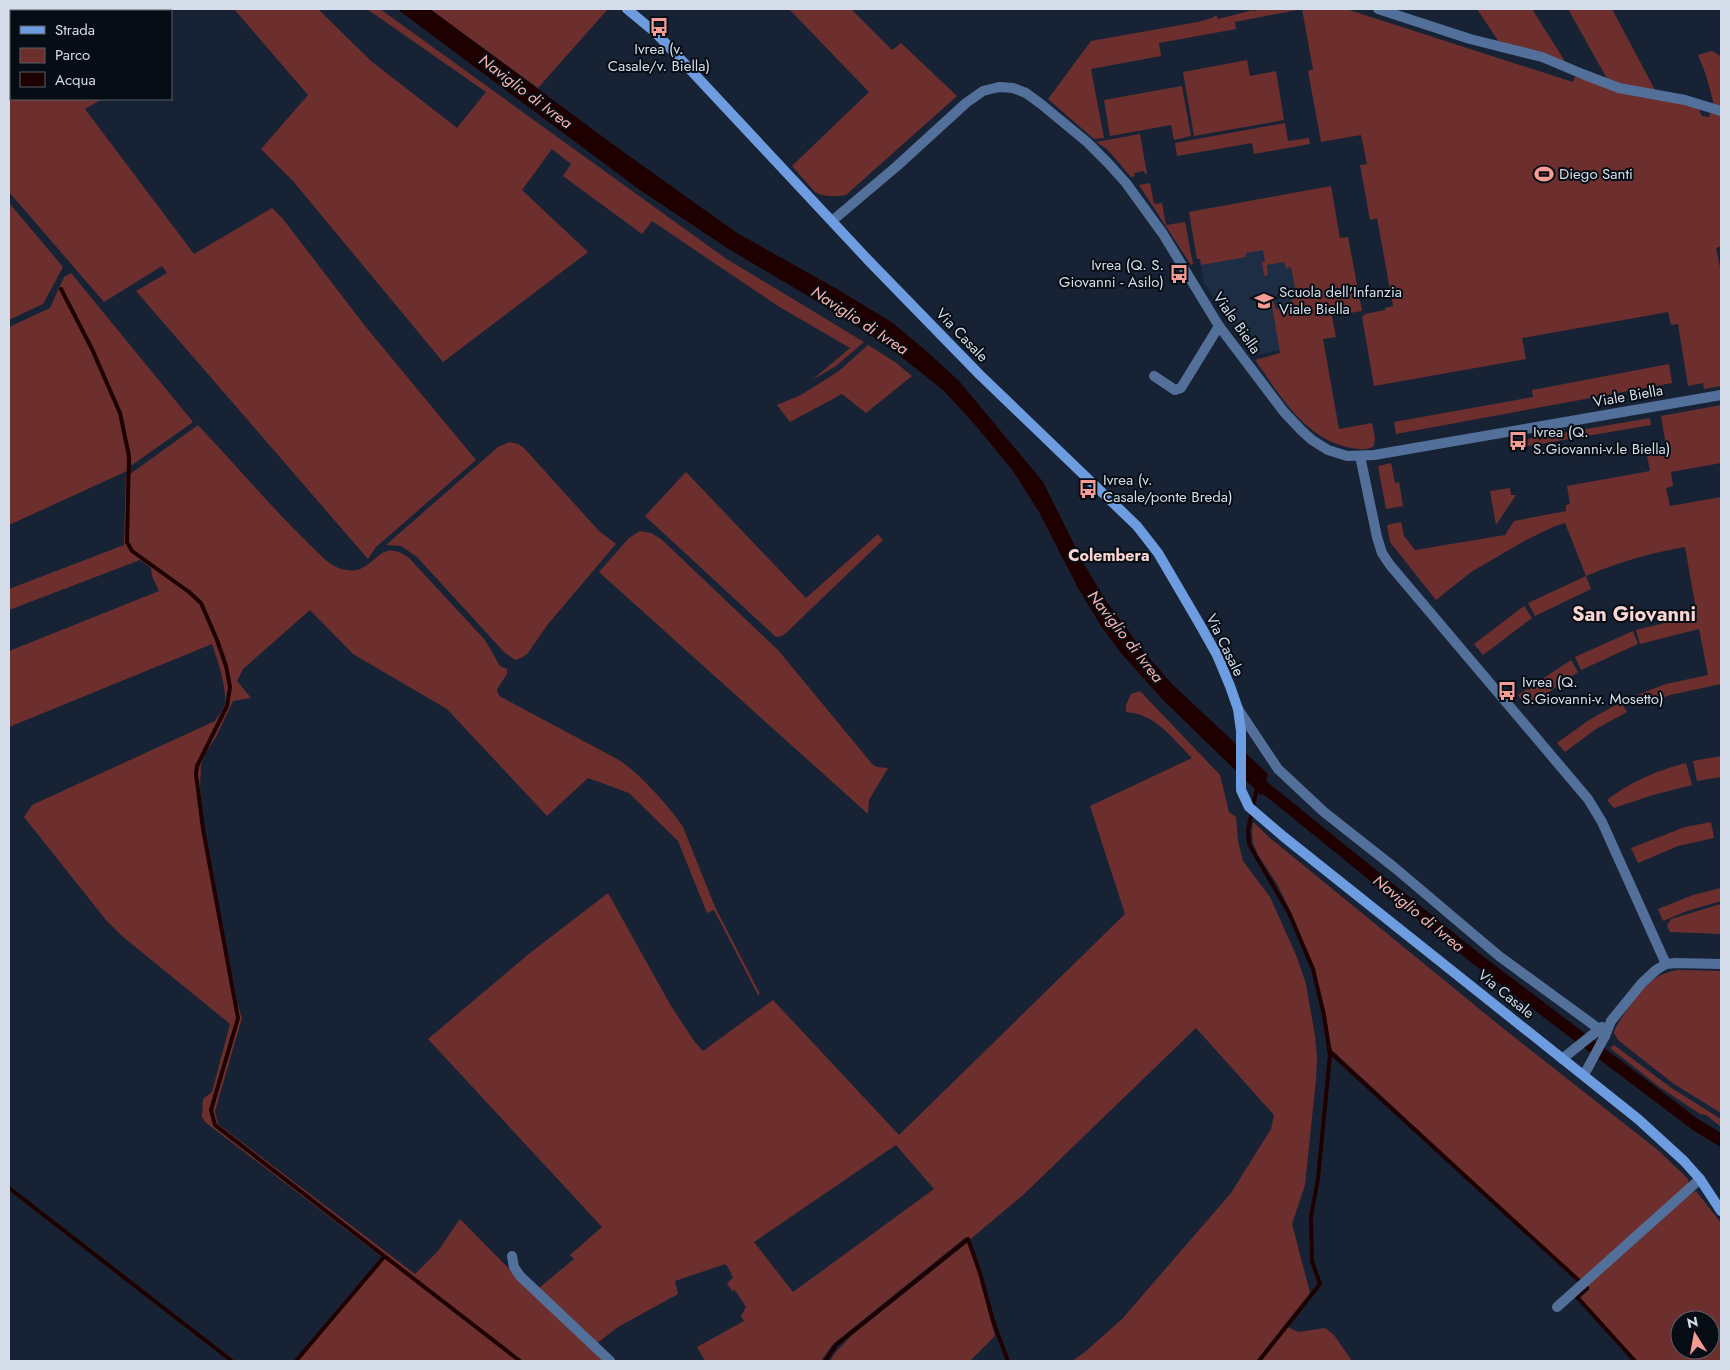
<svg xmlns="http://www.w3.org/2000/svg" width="1730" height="1370" font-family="Jost,sans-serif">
<rect width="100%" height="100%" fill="#172335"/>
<!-- built -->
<path fill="#1d2d43" d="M1300,241L1318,344L1254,355L1204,283L1200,259Z"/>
<!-- green -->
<g fill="#6d2f2d" fill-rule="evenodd">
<path d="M9,9H145L147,11H11V99H102L85,109L194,254L272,208L283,219L365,326L476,460L376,547L368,559L136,291L167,273L162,266L104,302L9,192Z"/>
<path d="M234,9H318L371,61L457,128L486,92L367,9H380L725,258L864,342L836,366L812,380L850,348L778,306L652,221L642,234L563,176L571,164L552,149L522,190L588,252L443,362L293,181L261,149L308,95Z"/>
<path d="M430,9H608L538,88Z"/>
<path d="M789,9H851L892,50L901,43L957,96L846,195C835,197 825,197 815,192L792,166L869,92Z"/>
<path d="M1257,9H1346L1573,82L1576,74L1697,106L1702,116L1709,117L1711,112L1721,115V246L1716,248L1721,272V386L1704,389L1703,383L1688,386L1678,324L1671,325L1668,312L1522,338L1526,359L1374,386L1362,317L1365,314L1385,310V308L1393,306L1377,218L1370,220L1360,165L1367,164L1361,135L1321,142L1308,71L1313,69L1302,9L1235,22L1236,29L1159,43L1161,56L1091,69L1104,138L1094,139L1048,99L1091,41L1198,22L1212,18L1216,15L1218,19L1253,10L1254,12Z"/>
<path d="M1477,9H1532L1566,63L1499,42Z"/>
<path d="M1568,9H1612L1656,92L1609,82Z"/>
<path d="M1712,51L1719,55L1721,61V107L1714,105L1706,75L1698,55Z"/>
<path d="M1247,60L1250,76L1276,71L1284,120L1194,136L1183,72Z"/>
<path d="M1182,86L1191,136L1174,140L1171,125L1110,136L1104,100Z"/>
<path d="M1285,123L1288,141L1309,138L1310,144L1254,154L1252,143L1177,156L1175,143Z"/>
<path d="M1140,134L1147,174H1145L1144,171L1134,173L1135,176L1131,177L1107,149L1096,142Z"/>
<path d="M1150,183L1154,204L1162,203L1166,225L1185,222L1193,264L1191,265L1139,185Z"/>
<path d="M1331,186L1340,238L1348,237L1362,311L1332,316L1336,337L1323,339L1339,429L1372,423L1375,438L1374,446C1367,451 1360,449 1352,448C1305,440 1281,396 1255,360L1280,353L1271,300L1273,299L1276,309L1292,306L1291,300L1297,298L1291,267L1286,268L1284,262L1267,265L1268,275L1264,276L1262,262L1265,261L1263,250L1246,253V257L1201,265L1200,259H1197L1189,212Z"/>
<path d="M9,203L63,267L43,304L9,320Z"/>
<path d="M71,273L193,422L132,465L128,458L127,471L9,525V327L50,308L64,277Z"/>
<path d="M868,345L895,362L912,376L866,413L842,394L790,422L777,405L801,395L839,371Z"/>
<path d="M1669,364L1672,383L1396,434L1394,422L1533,397L1532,390Z"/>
<path d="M1721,405V463L1671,472L1673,486L1666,488L1670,506L1721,497V684L1670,695L1642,706L1637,695L1666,684L1708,675L1699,629L1640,644L1636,630L1697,615L1685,547C1651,553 1618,562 1586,576L1591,589L1535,616L1528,603L1586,576L1565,523L1555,526L1526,540L1471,572L1436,600L1390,542L1387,525L1401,522L1404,536L1415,550L1505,535L1514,521L1566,511V505L1570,504L1567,486L1650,471L1646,450L1666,446L1661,416Z"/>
<path d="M1650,418L1651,425L1516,448L1515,441Z"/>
<path d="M198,425C235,464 270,506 309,544C319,553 329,566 342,569C376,579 376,533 409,558L485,640L500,666L507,669V674L497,689L498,694L501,697L619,760C640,774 669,806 683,827L715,907L760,994L758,995L714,910L707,913L678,841L629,793L588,778L547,816L447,709L353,654L310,610L243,669L237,681L251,698L233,701L216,737L205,754L201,765L200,787L204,828L237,1002L242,1018L215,1111L218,1124L415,1274L438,1251L460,1219L519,1279L605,1361H295L382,1257L205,1122L202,1117L203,1099L212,1092L230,1024L122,936L106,920L24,817L32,805L215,721C218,716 224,710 225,703C227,689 217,658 212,644L9,727V651L159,591L152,576L151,568L140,560L9,610V589L124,545L126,477Z"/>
<path d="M510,442L518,444L524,448L599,531L616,544L548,624L528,653L523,657L515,660L505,653L417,557L401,546L386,545L498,447Z"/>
<path d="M1391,463L1395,483L1399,482L1403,506L1386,509L1378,466Z"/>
<path d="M686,472L806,598L878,534L883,540L787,632L782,636L776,637L645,516Z"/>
<path d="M1510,488L1511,495H1516L1496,525L1490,491Z"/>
<path d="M640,531L651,533L661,539L778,650L873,765L877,767L888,768L869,800L868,814L599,572L629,538Z"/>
<path d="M1524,606L1532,618L1483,655L1474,644Z"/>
<path d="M1633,631L1638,644L1581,670L1575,657Z"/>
<path d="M1571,660L1578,672L1527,707L1518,695Z"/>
<path d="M1140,691L1220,775L1229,812L1236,817L1238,841L1243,861L1270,897L1296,955L1306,984L1315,1036L1317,1058L1316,1079L1305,1185L1292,1224L1310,1293L1256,1361H1072L1085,1352L1123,1318L1231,1193L1271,1129L1274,1115L1196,1028L1022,1196L967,1242L978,1270L995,1336L970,1361H830L835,1353L852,1335L967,1243L966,1237L833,1344L821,1361H705L697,1347L744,1321L741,1316L746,1307L737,1293L734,1290L732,1291L727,1283L733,1278L728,1267L725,1264L675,1281L678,1294L618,1327L596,1344L539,1288L574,1259L570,1255L602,1227L428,1039L530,953L608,893L671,1006L694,1041L703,1051L773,1000L899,1135L1125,914L1090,806L1192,758C1172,738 1156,714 1126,712V705L1131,694ZM896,1145L934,1189L793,1292L754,1242Z"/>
<path d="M1621,702L1627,712L1596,729L1565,752L1557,743L1589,720Z"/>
<path d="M1721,756V777L1697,781L1693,761Z"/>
<path d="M1686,763L1692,785L1653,795L1614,808L1607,800C1630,782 1658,770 1686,763Z"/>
<path d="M1253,822L1270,838L1499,1025L1659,1151L1688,1179L1689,1184L1580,1280L1332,1050L1315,969L1291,912L1277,884L1258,855L1253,843L1252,833Z"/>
<path d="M1711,822L1714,838L1678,846L1638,863L1631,848L1685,827Z"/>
<path d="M1721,888V901L1687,911L1663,921L1658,909L1693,895Z"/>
<path d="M1721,904V934L1670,932L1667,926L1671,919Z"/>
<path d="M1677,970L1721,971V1113L1674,1084L1618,1040L1614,1033C1615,1023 1645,985 1654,979C1661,974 1669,972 1677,970Z"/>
<path d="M1614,1045L1670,1087L1721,1119V1127L1706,1115L1700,1114L1658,1086L1610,1048Z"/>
<path d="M1696,1191L1721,1223V1361H1637L1580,1298L1590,1289L1587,1286L1689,1195ZM1680,1320H1710V1350H1680Z"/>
<path d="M1288,1327L1298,1332L1325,1328L1334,1335L1352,1361H1261Z"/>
</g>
<!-- water -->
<path fill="#1f0001" d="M397,9H430L618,148L737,233L837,289L893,323L924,349L959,381L1043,482L1084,564L1106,601L1145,653L1172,684L1268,774L1262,796L1162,699L1121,653L1101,626L1078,588L1039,512L1013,471L977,427L943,390L894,351L845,318L727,248L640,190Z"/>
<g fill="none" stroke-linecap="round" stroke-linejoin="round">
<!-- stream -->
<g stroke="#1f0001" stroke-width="4">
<path d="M61,289L92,349L120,413L129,456L127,542L132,551L189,592L201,603L217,640L226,666L230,687L227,706L197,766L196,774L203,829L238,1018L211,1110L215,1125L520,1361"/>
<path d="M1257,788L1248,830L1249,844L1289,913L1313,969L1324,1015L1330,1055L1318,1179L1311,1216L1312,1261L1320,1284L1259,1361"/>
<path d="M1329,1051L1587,1288L1577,1297L1635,1361"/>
<path d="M9,1188L232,1361"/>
<path d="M296,1361L384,1257"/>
<path d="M825,1361L836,1345L968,1239L980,1273L993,1321L1008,1361"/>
</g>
<!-- canal -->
<path stroke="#1f0001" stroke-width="12" d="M1253,776L1264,787L1474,957L1696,1125L1721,1140"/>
<!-- minor -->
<g stroke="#53709a" stroke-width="10">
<path d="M1378,9L1470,39L1542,57L1585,75L1619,88L1685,100L1721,111"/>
<path d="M832,221L897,166L966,103L983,91L999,87L1013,88L1026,93L1041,104L1087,142L1108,163L1126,183L1163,234L1219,326L1284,412L1302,431L1312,440L1328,450L1347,456L1374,455L1721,395"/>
<path d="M1154,376L1175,390L1181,388L1219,326"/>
<path d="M1360,456L1377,537L1382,553L1390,565L1588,799L1602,822L1666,964"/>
<path d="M1238,709L1278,769L1324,812L1395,868L1499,956L1595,1026L1597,1030L1605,1036"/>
<path d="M1562,1059L1602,1027"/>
<path d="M1584,1075L1605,1036L1611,1021L1642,983L1656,970L1666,964L1676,963L1721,964"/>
<path d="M512,1256L514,1267L520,1276L610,1361"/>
<path d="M1557,1307L1700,1179"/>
</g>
<!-- secondary -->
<path stroke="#6d9ce0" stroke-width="10" d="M627,9L656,33L869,261L980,375L1137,526L1158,553L1199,623L1217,655L1230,686L1238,709L1241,731V790L1249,807L1284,837L1638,1119L1684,1161L1700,1179L1721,1211"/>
</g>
<!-- icons -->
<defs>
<g id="bus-bare" transform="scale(1.5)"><path d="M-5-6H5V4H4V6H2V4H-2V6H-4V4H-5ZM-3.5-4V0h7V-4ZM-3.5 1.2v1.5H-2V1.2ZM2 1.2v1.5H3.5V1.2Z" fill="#f59c95" stroke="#070d14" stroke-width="2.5" paint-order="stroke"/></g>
<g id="stadium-bare" transform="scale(1.5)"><path d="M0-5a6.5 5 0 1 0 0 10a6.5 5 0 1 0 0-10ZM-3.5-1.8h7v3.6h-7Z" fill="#f59c95" stroke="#070d14" stroke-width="2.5" paint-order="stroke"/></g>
<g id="school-bare" transform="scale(1.5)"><path d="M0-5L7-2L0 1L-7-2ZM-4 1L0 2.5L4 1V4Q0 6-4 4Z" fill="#f59c95" stroke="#070d14" stroke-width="2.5" paint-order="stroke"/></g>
</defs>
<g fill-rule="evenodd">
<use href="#bus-bare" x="659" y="27"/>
<use href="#stadium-bare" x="1544" y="174"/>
<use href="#bus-bare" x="1179" y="274"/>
<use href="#school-bare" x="1264" y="301"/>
<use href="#bus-bare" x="1518" y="441"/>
<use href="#bus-bare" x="1088" y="489"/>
<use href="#bus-bare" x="1507" y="691"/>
</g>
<g text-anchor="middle" stroke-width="4" stroke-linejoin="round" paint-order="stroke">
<!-- poi labels -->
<g font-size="15" fill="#d4dde9" stroke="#070d14" text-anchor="start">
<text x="659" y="54" text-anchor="middle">Ivrea (v.<tspan x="659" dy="17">Casale/v. Biella)</tspan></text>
<text x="1559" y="179">Diego Santi</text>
<text x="1164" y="270" text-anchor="end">Ivrea (Q. S.<tspan x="1164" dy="17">Giovanni - Asilo)</tspan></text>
<text x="1279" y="297">Scuola dell'Infanzia<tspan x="1279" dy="17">Viale Biella</tspan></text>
<text x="1533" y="437">Ivrea (Q.<tspan x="1533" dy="17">S.Giovanni-v.le Biella)</tspan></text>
<text x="1103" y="485">Ivrea (v.<tspan x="1103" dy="17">Casale/ponte Breda)</tspan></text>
<text x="1522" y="687">Ivrea (Q.<tspan x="1522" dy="17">S.Giovanni-v. Mosetto)</tspan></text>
</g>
<!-- street labels -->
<g font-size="15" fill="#d4dde9" stroke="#070d14">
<text transform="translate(1237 323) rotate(55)" y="5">Viale Biella</text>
<text transform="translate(962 335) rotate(46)" y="5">Via Casale</text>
<text transform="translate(1628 396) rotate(-10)" y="5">Viale Biella</text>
<text transform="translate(1225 645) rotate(64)" y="5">Via Casale</text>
<text transform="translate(1506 994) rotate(39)" y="5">Via Casale</text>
</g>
<!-- water labels -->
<g font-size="16" font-style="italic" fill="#f8b3ad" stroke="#070d14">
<text transform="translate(526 91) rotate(37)" y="6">Naviglio di Ivrea</text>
<text transform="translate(860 320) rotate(33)" y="6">Naviglio di Ivrea</text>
<text transform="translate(1126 636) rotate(52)" y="6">Naviglio di Ivrea</text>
<text transform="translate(1419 913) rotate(39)" y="6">Naviglio di Ivrea</text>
</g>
<!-- neighbourhood labels -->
<g font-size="16" font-weight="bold" fill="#fad6d3" stroke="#070d14">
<text x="1109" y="561">Colembera</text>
</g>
<!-- district labels -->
<g font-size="20" font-weight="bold" fill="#fad6d3" stroke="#070d14">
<text x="1634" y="621">San Giovanni</text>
</g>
</g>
<!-- border -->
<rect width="1730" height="1370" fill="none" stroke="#d4dde9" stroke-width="20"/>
<!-- legend -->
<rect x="10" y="10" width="162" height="90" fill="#070d14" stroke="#596069"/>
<rect x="20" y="26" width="25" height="8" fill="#6d9ce0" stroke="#596069"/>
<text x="55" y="35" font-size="15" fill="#d4dde9">Strada</text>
<rect x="20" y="48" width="25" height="15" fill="#6d2f2d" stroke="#596069"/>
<text x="55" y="60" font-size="15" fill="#d4dde9">Parco</text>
<rect x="20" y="72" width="25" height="15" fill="#1f0001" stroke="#596069"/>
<text x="55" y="85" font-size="15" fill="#d4dde9">Acqua</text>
<!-- north arrow -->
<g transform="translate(1695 1335) rotate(349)"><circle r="24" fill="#070d14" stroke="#596069"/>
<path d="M0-4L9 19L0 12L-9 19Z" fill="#f59c95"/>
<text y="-8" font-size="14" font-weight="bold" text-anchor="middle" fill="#d4dde9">N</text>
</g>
</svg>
